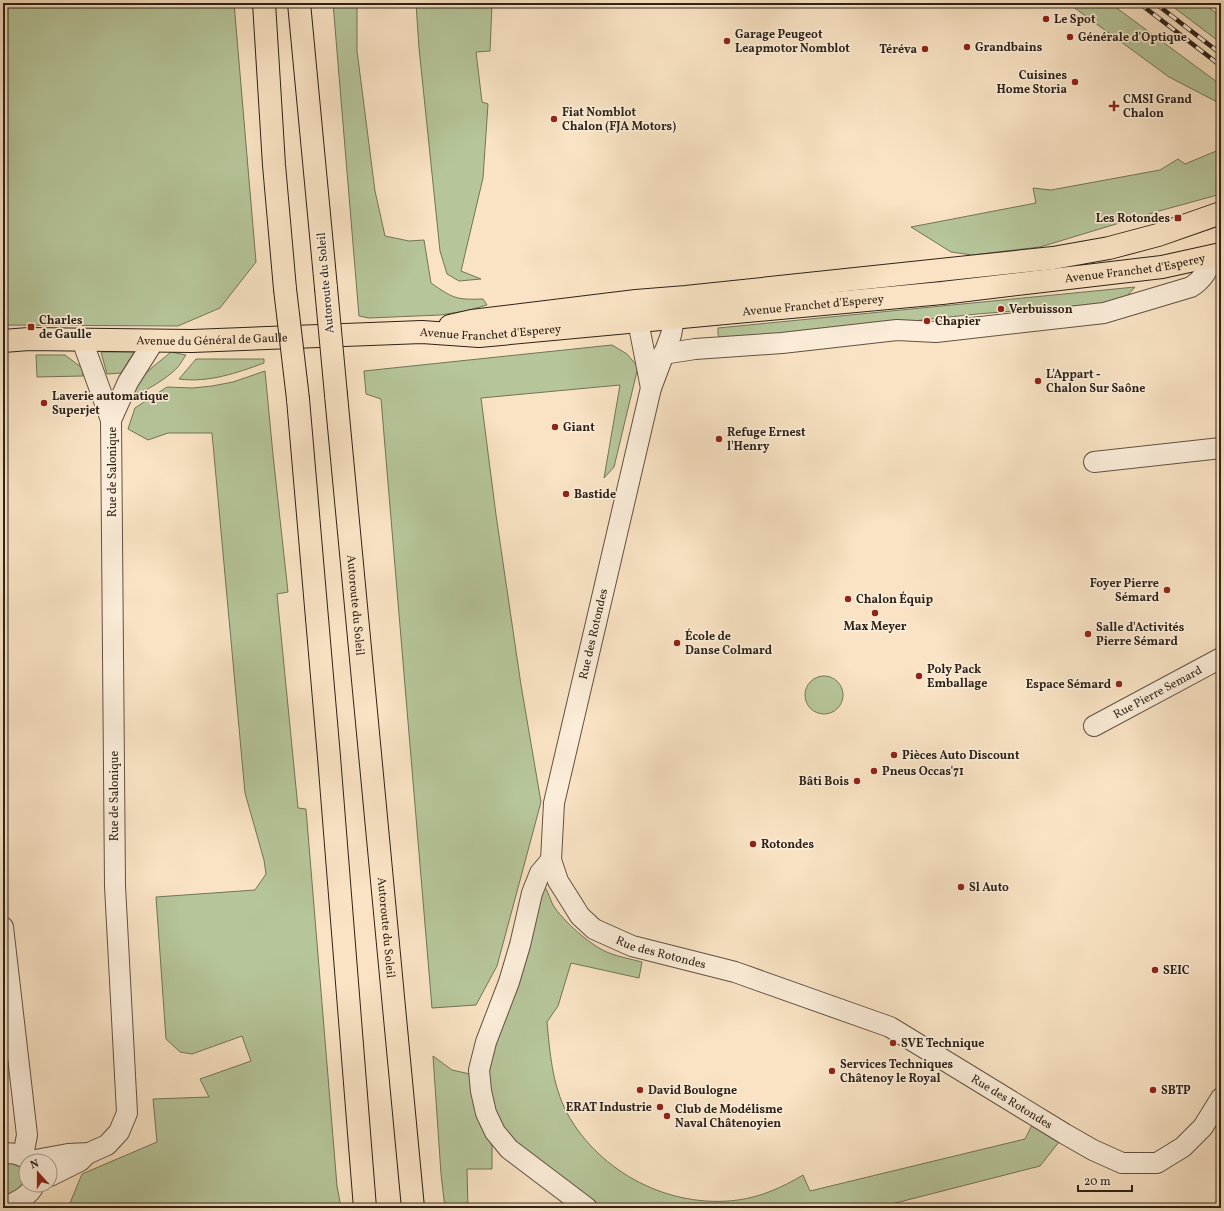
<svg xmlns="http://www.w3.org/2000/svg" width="1224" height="1211" font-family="Vollkorn,serif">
<rect width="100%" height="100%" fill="#f9e3c4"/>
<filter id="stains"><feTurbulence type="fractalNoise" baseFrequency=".005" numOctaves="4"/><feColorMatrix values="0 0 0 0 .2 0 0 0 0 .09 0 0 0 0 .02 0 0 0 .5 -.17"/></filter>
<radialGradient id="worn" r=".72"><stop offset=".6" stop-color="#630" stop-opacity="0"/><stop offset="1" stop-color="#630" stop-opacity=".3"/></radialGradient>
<!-- green -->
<g fill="#b6c59a" stroke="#727458">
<path d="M3,3H234L256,262L220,308L178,326L3,325Z"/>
<path d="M333,3H357V51L375,191L385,236L409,241L424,240L431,283C453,298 455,300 483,299L487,305L466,311L440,315L369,318L359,316Z"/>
<path d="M416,3H492L490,51L476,52L482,102L488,104L483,178L461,271L481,279L459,281L447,274L440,251L419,48Z"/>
<path d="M1068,3H1110L1221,85V104L1169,77Z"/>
<path d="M1168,3H1203L1221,17V43Z"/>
<path d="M1221,149V194L1159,211L1040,247L972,255L951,252L911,227L1036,203L1033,188L1051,190L1160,170L1178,159L1185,164Z"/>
<path d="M1135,287L1127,296L1103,304L977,314L822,331L721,339L718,335V328Z"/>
<path d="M612,345L627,354L638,367L614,467L604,478L620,385L481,398L496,515L521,685L541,802L497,966L476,1005L432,1008L381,399L366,394L364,371Z"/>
<path d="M101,352H134L121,373L107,374Z"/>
<path d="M171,352L186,355C183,359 180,365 177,368C168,377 144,394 132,394C138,376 157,364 171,352Z"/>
<path d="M36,355H65L82,368L83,376L37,377Z"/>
<path d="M196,359H264V363C237,373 208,383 179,379Z"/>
<path d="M265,371L273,455L288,592L277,594L298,808L306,809L337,1186L341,1208H68L82,1174L157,1142L153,1099L209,1097L200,1079L251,1061L242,1036L192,1054L180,1052L166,1039L156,897L255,890L266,874L264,860L245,793L212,433H168L148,440L128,429L135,408L167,387L192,388L212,386L233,382Z"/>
<circle cx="824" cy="695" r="19"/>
<path d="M542,883C548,890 549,897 553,905C563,921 591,946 609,953C619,957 631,959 642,962L639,978L571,963L558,1006L547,1022C550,1053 552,1084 567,1113C600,1173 670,1209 738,1200C761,1197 783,1187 803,1175L810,1191L1025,1139L1032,1125L1059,1142L1040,1166L876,1208H600L522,1153L492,1111L486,1073Z"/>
<path d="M433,1056L452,1070L470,1074L482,1126L492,1146V1169H467L468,1208H445L441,1174Z"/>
<path d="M19,1161C36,1183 21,1188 3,1199V1162Z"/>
</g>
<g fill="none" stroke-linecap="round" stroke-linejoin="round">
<!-- minor casing -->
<g stroke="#615242" stroke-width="22">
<g id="minor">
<path d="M636,305L638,321L651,388"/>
<path id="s1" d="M662,307L674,319L671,335L651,388L554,803L551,860L558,881L570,900L580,916L594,929L632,946L735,972L890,1027L1065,1134L1093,1150L1122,1163H1157L1183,1147L1203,1127L1221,1098"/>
<path d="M663,354L695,349L782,343L897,330L936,332L1104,313L1191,287C1204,279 1208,269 1214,256"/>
<path d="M111,420L128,382L154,341"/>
<path d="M1094,462L1221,448"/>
<path id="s2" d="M1094,726L1221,658"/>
<path d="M551,860L540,873L532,893L520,945L509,982L486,1042L479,1070L481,1091L486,1113L495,1132L509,1149L587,1208"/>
<path d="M3,927L27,1135L23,1156"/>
<path d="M3,1153C14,1153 21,1154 30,1161L68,1154L89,1153L107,1145L119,1132L127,1113L115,886L111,420L82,340"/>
<path d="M50,1176L80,1161L87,1154"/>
<path d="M3,1207C14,1204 30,1196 34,1185"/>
</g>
</g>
<!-- primary casing -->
<g stroke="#2e2217" stroke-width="24">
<g id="primary">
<path d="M450,326L472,321L636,301L686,297L1053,258L1109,248L1158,235L1221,213"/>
<path id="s3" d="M3,341L29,339L192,341L422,332L479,336L942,293L1162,267L1221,254"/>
</g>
</g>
<!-- motorway casing -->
<g stroke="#2e2217" stroke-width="24">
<g id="motorway">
<path d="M264,3L274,165L285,289"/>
<path d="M299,3L326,288"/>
<path id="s4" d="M336,395L413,1208"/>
<path d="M298,399L329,757L365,1208"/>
</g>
</g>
<!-- minor -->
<use href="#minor" stroke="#fbedd9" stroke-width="20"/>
<!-- primary -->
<use href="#primary" stroke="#f9e3c4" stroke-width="22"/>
<!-- motorway -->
<use href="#motorway" stroke="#f9e3c4" stroke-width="22"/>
<!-- rail casing -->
<g stroke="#2e2217" stroke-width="4.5">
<g id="rail">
<path d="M1139,3L1221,66"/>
<path d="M1155,3L1221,54"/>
</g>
</g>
<!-- rail -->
<use href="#rail" stroke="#fbedd9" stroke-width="3" stroke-dasharray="9" stroke-linecap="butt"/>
<!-- motorway-bridge casing -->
<g stroke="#2e2217" stroke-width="24" stroke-linecap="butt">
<g id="motorway-bridge">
<path d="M326,288L336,395"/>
<path d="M285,289L298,399"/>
</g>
</g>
<!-- motorway-bridge -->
<use href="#motorway-bridge" stroke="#f9e3c4" stroke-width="22"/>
</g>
<!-- markers -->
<g fill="#8f2418" stroke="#fbedd9" stroke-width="1.5">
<circle cx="1046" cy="19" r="4"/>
<circle cx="1070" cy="37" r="4"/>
<circle cx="727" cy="41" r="4"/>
<circle cx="967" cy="47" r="4"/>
<circle cx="925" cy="49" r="4"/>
<circle cx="1075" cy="82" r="4"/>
<path d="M1112 100h4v4h4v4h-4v4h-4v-4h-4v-4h4z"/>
<circle cx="554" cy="119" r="4"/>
<rect x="1174" y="214" width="8" height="8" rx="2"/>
<circle cx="1001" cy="309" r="4"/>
<circle cx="927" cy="321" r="4"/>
<rect x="27" y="323" width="8" height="8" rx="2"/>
<circle cx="1038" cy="381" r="4"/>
<circle cx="44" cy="403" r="4"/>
<circle cx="555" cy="427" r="4"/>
<circle cx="719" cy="439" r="4"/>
<circle cx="566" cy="494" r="4"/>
<circle cx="1167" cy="590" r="4"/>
<circle cx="848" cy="599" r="4"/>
<circle cx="875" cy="613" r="4"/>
<circle cx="1088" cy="634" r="4"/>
<circle cx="677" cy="643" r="4"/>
<circle cx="919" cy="676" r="4"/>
<circle cx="1119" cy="684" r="4"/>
<circle cx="894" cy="755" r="4"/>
<circle cx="874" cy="771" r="4"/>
<circle cx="857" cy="781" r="4"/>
<circle cx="753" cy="844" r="4"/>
<circle cx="961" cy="887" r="4"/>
<circle cx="1155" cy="970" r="4"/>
<circle cx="893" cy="1043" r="4"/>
<circle cx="832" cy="1071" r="4"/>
<circle cx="640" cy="1090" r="4"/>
<circle cx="1153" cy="1090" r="4"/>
<circle cx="660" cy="1107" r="4"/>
<circle cx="667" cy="1116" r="4"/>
</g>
<g text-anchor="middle" stroke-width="3.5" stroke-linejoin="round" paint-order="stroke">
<!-- poi labels -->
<g font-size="12" font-weight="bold" fill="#2e2217" stroke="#fbedd9" text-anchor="start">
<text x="1054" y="23">Le Spot</text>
<text x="735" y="38">Garage Peugeot<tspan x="735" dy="14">Leapmotor Nomblot</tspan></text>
<text x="1078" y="41">Générale d'Optique</text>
<text x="975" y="51">Grandbains</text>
<text x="917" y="53" text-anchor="end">Téréva</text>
<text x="1067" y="79" text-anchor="end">Cuisines<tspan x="1067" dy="14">Home Storia</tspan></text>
<text x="1123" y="103">CMSI Grand<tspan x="1123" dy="14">Chalon</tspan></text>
<text x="562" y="116">Fiat Nomblot<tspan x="562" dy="14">Chalon (FJA Motors)</tspan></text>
<text x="1170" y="222" text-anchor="end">Les Rotondes</text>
<text x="1009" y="313">Verbuisson</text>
<text x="39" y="324">Charles<tspan x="39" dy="14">de Gaulle</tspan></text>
<text x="935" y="325">Chapier</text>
<text x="1046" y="378">L'Appart -<tspan x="1046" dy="14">Chalon Sur Saône</tspan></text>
<text x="52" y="400">Laverie automatique<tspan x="52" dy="14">Superjet</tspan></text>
<text x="563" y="431">Giant</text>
<text x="727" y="436">Refuge Ernest<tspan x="727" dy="14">l'Henry</tspan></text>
<text x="574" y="498">Bastide</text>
<text x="1159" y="587" text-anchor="end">Foyer Pierre<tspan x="1159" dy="14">Sémard</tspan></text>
<text x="856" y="603">Chalon Équip</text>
<text x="875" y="630" text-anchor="middle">Max Meyer</text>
<text x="1096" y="631">Salle d'Activités<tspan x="1096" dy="14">Pierre Sémard</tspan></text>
<text x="685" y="640">École de<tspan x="685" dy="14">Danse Colmard</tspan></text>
<text x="927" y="673">Poly Pack<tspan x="927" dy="14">Emballage</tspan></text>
<text x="1111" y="688" text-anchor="end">Espace Sémard</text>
<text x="902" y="759">Pièces Auto Discount</text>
<text x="882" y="775">Pneus Occas'71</text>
<text x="849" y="785" text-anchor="end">Bâti Bois</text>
<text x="761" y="848">Rotondes</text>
<text x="969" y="891">Sl Auto</text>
<text x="1163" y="974">SEIC</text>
<text x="901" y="1047">SVE Technique</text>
<text x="840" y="1068">Services Techniques<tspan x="840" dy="14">Châtenoy le Royal</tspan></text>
<text x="648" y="1094">David Boulogne</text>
<text x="1161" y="1094">SBTP</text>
<text x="652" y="1111" text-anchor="end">ERAT Industrie</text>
<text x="675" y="1113">Club de Modélisme<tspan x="675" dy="14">Naval Châtenoyien</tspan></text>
</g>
<!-- street labels -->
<g font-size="12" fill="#2e2217" stroke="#fbedd9">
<text dy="4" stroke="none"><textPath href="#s3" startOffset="1136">Avenue Franchet d'Esperey</textPath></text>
<text transform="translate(325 283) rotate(-95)" y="4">Autoroute du Soleil</text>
<text dy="4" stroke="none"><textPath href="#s3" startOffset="812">Avenue Franchet d'Esperey</textPath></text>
<text dy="4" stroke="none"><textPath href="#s3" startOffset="488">Avenue Franchet d'Esperey</textPath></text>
<text dy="4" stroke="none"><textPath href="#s3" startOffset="209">Avenue du Général de Gaulle</textPath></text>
<text transform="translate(112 472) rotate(-90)" y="4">Rue de Salonique</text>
<text dy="4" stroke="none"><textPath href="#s4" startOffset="211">Autoroute du Soleil</textPath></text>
<text transform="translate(593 634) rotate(-77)" y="4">Rue des Rotondes</text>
<text dy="4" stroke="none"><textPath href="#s2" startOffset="72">Rue Pierre Semard</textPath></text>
<text transform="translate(114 796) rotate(-90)" y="4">Rue de Salonique</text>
<text dy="4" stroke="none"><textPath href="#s4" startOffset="535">Autoroute du Soleil</textPath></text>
<text dy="4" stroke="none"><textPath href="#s1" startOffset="727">Rue des Rotondes</textPath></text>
<text dy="4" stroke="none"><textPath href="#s1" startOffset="1111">Rue des Rotondes</textPath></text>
</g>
</g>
<!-- margin -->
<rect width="1224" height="1211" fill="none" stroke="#f9e3c4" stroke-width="16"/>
<rect x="4" y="4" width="1216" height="1203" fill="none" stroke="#2e2217" stroke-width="2"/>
<rect x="8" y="8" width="1208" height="1195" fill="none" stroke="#2e2217"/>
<!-- north arrow -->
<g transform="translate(38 1173) rotate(339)"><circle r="19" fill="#fbedd9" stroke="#a99c8b"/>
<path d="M0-3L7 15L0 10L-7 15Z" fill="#8f2418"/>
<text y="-6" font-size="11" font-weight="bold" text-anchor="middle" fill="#2e2217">N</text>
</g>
<!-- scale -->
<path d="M1078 1185v6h54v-6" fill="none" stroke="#2e2217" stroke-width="2"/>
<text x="1084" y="1185" font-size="12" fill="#2e2217" stroke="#fbedd9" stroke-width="3" paint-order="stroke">20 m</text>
<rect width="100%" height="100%" filter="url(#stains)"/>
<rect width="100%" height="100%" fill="url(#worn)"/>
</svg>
